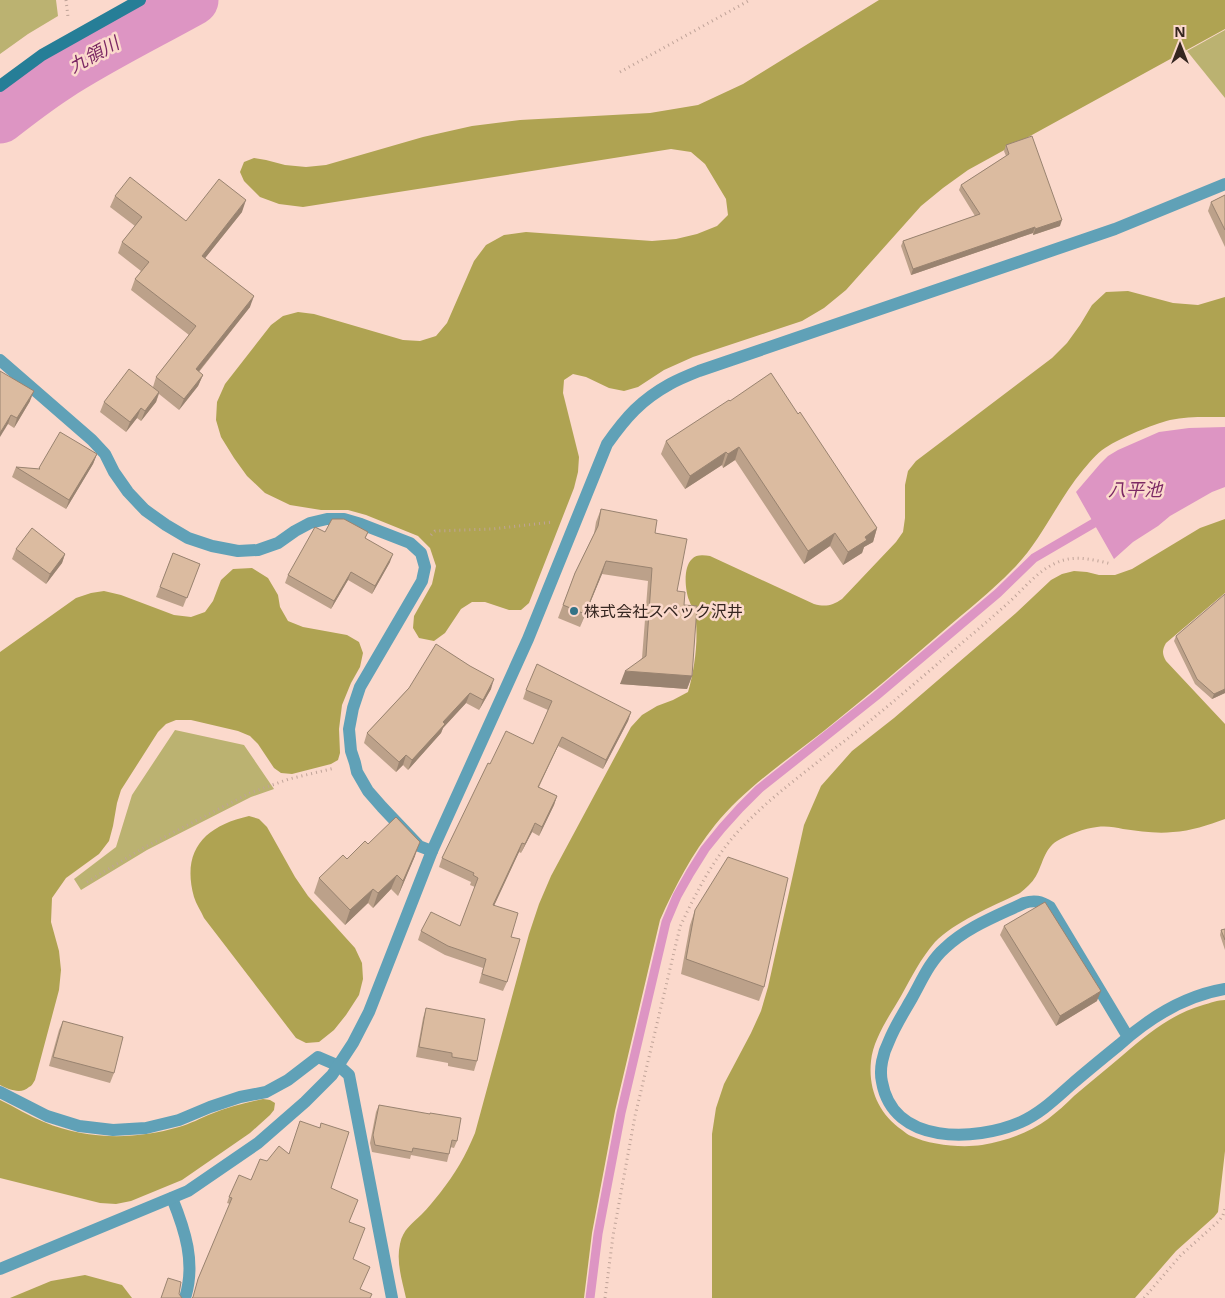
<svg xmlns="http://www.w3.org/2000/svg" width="1225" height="1298" font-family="'Noto Sans','Noto Sans JP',sans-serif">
<rect width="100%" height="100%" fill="#fbd9cc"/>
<!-- green -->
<g fill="#bbb271">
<path d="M0,0H56L58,16L28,34L0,54Z"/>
<path d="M1225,30V98L1187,51Z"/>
<path d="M175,730L244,745L274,789L251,797L147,850L81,890L74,879L116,847L132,795Z"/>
</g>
<!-- forest -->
<g fill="#afa352">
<path d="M879,0H1225V29L968,170L943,188L921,206L846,290L824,308L802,321L693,357L664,370L638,387L624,391L609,388L586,377L573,374L564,380L563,393L579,457L578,472L574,488L529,603L521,610H509L485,602H472L461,609L445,633L434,641L419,638L413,628L414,616L432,584L436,566L430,548L418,536L366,515L348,510H321L290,505L265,493L247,476L234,458L221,437L216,420L217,402L225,384L271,325L283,316L298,312L314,314L403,340L420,341L436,336L447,323L474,261L486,245L504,235L526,232L652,241L676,239L697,234L717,226L728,215L726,199L705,164L691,152L671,149L303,207L279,204L260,197L244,181L240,172L244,162L254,158L266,160L285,165L306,167L326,165L423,137L472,126L520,120L650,113L698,105L743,84Z"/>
<path d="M1128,291L1173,303L1198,305L1225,297V417C1207,417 1188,416 1170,420C1151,425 1122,437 1105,448C1096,454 1090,462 1083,470C1057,501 1042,540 1013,569C991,592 966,611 942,632C904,665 865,698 825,730C787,760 745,788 715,825C692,854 675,886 660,920L615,1111L592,1233L584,1298H406C402,1280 396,1262 400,1244C403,1229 412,1224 422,1214C428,1208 434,1200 440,1193C455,1174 466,1155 475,1133L529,934L539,904L551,876L631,727L642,715L657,706L673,700L688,692C694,672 698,644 696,622C696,614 692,608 689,600C685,590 683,567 692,559C696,554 704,555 710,556L814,604C825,607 832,606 842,599L896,542L903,532L905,518V485L908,471L916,461L1052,358L1067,343L1080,325L1092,305L1106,292Z"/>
<path d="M1225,519V593L1166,643C1162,650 1162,654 1166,661L1225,724V819C1208,825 1191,831 1173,832C1156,834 1140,831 1123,829C1115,827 1106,826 1097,827C1085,828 1067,835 1057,841C1044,849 1043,864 1036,876C1032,883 1026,888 1020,893C995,905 954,922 935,942C921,958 911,978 901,996C890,1015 873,1039 871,1061C868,1089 879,1114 902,1130C905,1132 908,1135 911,1136C930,1145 961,1148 982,1145C1005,1141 1029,1133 1048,1119C1057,1112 1066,1104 1074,1096C1090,1082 1107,1069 1123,1055C1149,1033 1170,1015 1203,1005C1210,1003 1218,1000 1225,1000V1151L1218,1212L1214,1217L1176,1251L1135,1298H712V1134L716,1108L724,1084L751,1033L761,1011L768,987L804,825L821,786L852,751L894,718L1016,613L1051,580L1062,574L1074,571L1087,572L1099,575H1115L1132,569L1200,528Z"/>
<path d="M252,568L268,578L278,595L280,607L288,621L303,627L347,635L359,642L363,653L360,667L351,683L342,705L339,729L340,753L338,760L331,764L292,774L281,773L274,768L258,744L250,736L238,731L191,720H176L166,724L158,732L121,790L117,803L113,826L109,841L99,854L66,878L52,898L51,922L59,951L61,970L59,990L35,1080C33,1083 32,1086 29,1087C21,1095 8,1089 0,1085V652L76,598L91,593L104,591L121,595L174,615L191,617L205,612L213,601L221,580L233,569Z"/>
<path d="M249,816L259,819L267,827L295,877L308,896L355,948L362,963L363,979L359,995L346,1015L334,1030L319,1042L306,1043L296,1038L204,918C201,911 196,904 194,897C181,850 205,826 249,816Z"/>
<path d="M263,1099L270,1100L275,1103L274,1110L270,1115L250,1133L182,1180L131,1201L116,1204L100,1203L0,1178V1100C15,1107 29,1116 44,1122C87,1140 135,1140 179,1127C190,1124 201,1118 211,1114C228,1107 245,1103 263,1099Z"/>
<path d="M85,1275L122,1285L132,1298H10L51,1281Z"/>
</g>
<!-- water -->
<path fill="#dd95c3" d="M1225,427V487L1212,492L1170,516L1158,526L1133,542L1114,559L1076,492L1100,464L1108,456L1118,450L1159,432L1189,428Z"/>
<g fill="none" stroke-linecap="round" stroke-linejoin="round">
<!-- stream -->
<path stroke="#dd95c3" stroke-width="9" d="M590,1298L598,1234L621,1113L666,922L677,896L690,873L705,849L722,828L740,808L759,789L876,696L998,593L1034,558L1094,523"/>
<!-- river -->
<path stroke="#dd95c3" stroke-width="51" d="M0,118C18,104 36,90 56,77C99,49 148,25 193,0"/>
<!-- path -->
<g stroke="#bfa398" stroke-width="3" stroke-dasharray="1 4" stroke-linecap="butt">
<path d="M66,0L68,17"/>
<path d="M620,72L750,0"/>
<path d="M431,535L435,531L492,529L553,522"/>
<path d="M87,882L145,847L250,793L289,779L335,768"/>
<path d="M605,1298L613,1236L635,1116L680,927C695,895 711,863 734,836C763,803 799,777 834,749C871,721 906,691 942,660C964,641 986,623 1007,604C1023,590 1037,571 1056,563C1074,554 1094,560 1112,564"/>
<path d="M1144,1298L1181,1255L1219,1221L1223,1215L1225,1209"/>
</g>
<!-- minor -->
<g stroke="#60a1b7" stroke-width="12">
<path d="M0,360L92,440L105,454L114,472L128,492L145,510L166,525L188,538L212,546L238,551L258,550L278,543L295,531L310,523L327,519H344L361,524L410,543L421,553L425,567L422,581L360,687L353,708L349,729L351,751L355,763L357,772L368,791L382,807L419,846L432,851"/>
<path d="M1128,1037L1050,907C1041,901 1034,900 1024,903C997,916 967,927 945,948C930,961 922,980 912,998C904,1012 895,1026 889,1041C883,1053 879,1069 882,1082C893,1145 975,1142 1021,1122C1041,1113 1056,1098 1072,1084C1087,1071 1103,1058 1119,1045C1149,1018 1183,996 1225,989"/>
<path d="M0,1092L47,1116L79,1126L113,1130L146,1128L179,1120L210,1107L240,1097L266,1092L288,1080L318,1057L339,1066L349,1075L392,1298"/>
<path d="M172,1198C185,1230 196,1263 185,1298"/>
<path d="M0,1269L188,1191L258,1143L305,1102L332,1075L353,1043L369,1012L432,851L528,639L607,444C626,417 641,400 670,384C679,379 689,375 699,371L1115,229L1225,184"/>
</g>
<!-- secondary -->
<path stroke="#267e97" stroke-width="12" d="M0,86L42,55L140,0"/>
</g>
<!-- wall -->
<g fill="#bca18a">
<path d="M1006,145L1060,226L1033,235V233L911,275L901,246L903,241L975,216L959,190L961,185L1006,156L1004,151Z"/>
<path d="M1225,195V247L1208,211L1211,202Z"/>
<path d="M115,196L186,221L242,212L205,258L250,307L199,372L203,375L198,386L179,410L159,394L156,402L141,421L137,418L126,432L100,412L104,402L153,387L156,377L189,335L131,290L135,279L141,271L118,253L122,242L135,226L110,207Z"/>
<path d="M0,371L30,401L14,428L8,424Z"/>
<path d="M730,401L798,414L877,528L873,542L864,547L862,553L843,565L830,546L804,564L735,460L723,468L722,465L685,489L661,454L666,441Z"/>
<path d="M97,454L93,464L66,509L12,477L16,467L39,469Z"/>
<path d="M601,509L655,533L677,591L684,605L692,676L687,689L620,684L642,658L648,581L602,574L580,627L558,618L575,573L594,534L596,522Z"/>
<path d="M325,532H368L365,539L390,562L372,594L348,580L331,609L285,583L288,575Z"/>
<path d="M16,549L65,554L62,563L46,584L12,559Z"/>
<path d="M173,553L200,564L183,607L156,597Z"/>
<path d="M1225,594V694V693L1212,699L1195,684L1174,641L1176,636Z"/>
<path d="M409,688L491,689L479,710L466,703L443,728L441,733L408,770L403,765L396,772L364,743L367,733Z"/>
<path d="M526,690L631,712L628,721L603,769L558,746L539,787L557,796L554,805L539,836L532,832L521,853L519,852L494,906L511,937L507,982L503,991L479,983L483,968L445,955L418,940L421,931L460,926L475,887L470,885L471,882L439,867L442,858L490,764L533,744L548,710L523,699Z"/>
<path d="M368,844L415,856L398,896L391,889L373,908L368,903L345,925L314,893L319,878Z"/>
<path d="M695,910L764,987L759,1001L681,974L690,925Z"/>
<path d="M1004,926L1097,1001L1056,1026L1000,935Z"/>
<path d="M1225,929V950L1220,935L1221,930Z"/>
<path d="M426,1008L477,1061L474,1071L448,1066V1063L416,1057L423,1018Z"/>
<path d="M63,1021L114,1073L110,1083L49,1066L59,1030Z"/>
<path d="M379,1105L457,1141L454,1148L450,1147L449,1154L447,1162L411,1155L410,1159L372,1152L370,1143L376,1112Z"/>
<path d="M320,1128L349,1132L193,1298L198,1279L230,1204L227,1203L229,1197L251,1180L267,1161L289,1154Z"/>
</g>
<!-- shaded-wall -->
<g fill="#998370">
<path d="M246,200L242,212L198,267L202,256Z"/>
<path d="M1062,220L1060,226L1033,235L1035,229Z"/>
<path d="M1035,227L1033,233L911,275L913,269Z"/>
<path d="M254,296L250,307L191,381L196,369Z"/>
<path d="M203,375L198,386L179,410L184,399Z"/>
<path d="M34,391L30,401L14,428L17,418Z"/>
<path d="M159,392L156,402L141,421L145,411Z"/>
<path d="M141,408L137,418L126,432L130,422Z"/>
<path d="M11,415L8,424L0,437V433Z"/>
<path d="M739,447L735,460L723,468L728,454Z"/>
<path d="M726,452L722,465L685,489L690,476Z"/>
<path d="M97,454L93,464L66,509L69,500Z"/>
<path d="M877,528L873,542L864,547L862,553L843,565L848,552L865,537Z"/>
<path d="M835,533L830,546L804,564L808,551Z"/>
<path d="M65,554L62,563L46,584L50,574Z"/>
<path d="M393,554L390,562L372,594L375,586Z"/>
<path d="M606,561L602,574L580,627L585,614Z"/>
<path d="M351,572L348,580L331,609L334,601Z"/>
<path d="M625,671L692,676L687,689L620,684Z"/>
<path d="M494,679L491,689L479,710L483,700Z"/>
<path d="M1225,689V693L1212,699L1214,694Z"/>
<path d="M470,693L466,703L443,728L441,733L408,770L412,760L443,722Z"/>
<path d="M631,712L628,721L603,769L606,760Z"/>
<path d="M562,737L558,746L534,796L538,787Z"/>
<path d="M406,755L403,765L396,772L399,762Z"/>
<path d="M557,796L554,805L539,836L542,827Z"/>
<path d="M535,823L532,832L521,853L525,844Z"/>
<path d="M420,842L415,856L398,896L403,881Z"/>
<path d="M522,843L519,852L490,914L493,905Z"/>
<path d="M397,875L391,889L373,908L378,893Z"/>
<path d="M373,889L368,903L345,925L350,910Z"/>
<path d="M1101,991L1097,1001L1056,1026L1060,1016Z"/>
</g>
<!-- building -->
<g fill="#dbbba0" stroke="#998370">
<path d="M1032,136L1062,220L1035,229V227L913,269L903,241L980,214L961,185L1009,154L1006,145Z"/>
<path d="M130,177L186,221L219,179L246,200L202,256L254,296L196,369L203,375L184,399L156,377L196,326L135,279L149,262L122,242L142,217L115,196Z"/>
<path d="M1225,195V230L1211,202Z"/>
<path d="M129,369L159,392L145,411L141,408L130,422L104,402Z"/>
<path d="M0,371L34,391L17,418L11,415L0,433Z"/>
<path d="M771,373L798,414L800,412L877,528L865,537L867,540L848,552L835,533L808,551L739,447L728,454L726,452L690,476L666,441L729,400L730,401Z"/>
<path d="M60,432L97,454L69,500L16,467L40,469L39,468Z"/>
<path d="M601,509L657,520L655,533L687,539L677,591L685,592L684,605L697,606L692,676L625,671L646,656L652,568L606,561L585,614L563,605L575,573L598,526Z"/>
<path d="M332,519H344L368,532L365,538L393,554L375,586L351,572L334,601L288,575L315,527L325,532Z"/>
<path d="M32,528L65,554L50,574L16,549Z"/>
<path d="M173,553L200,564L187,598L160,587Z"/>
<path d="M1225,594V689L1214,694L1197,679L1176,636Z"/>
<path d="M436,644L470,666L494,679L483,700L470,693L443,722L445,724L412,760L406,755L399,762L367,733L409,688Z"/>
<path d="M537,664L631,712L606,760L562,737L538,787L557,796L542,827L535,823L525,844L522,843L493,905L518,913L511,937L520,939L507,982L482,974L486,959L448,946L421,931L431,912L460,926L478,878L473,875L474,873L442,858L488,763L490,764L506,731L533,744L552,701L526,690Z"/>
<path d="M396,817L420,842L403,881L397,875L378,893L373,889L350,910L319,878L343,855L347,859L365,841L368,844Z"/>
<path d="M728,857L788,878L764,987L686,959L695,910Z"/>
<path d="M1045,902L1101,991L1060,1016L1004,926Z"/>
<path d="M1225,929V940L1221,930Z"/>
<path d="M426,1008L485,1019L477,1061L452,1057V1053L419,1047Z"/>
<path d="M63,1021L123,1037L114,1073L53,1057Z"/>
<path d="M379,1105L430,1114V1113L461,1118L457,1141L452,1140L449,1154L413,1148L412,1152L375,1145L373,1135Z"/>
<path d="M300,1121L320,1128L321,1123L349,1132L331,1188L358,1200L349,1222L365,1228L353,1259L370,1267L360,1289L372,1294L370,1298H192L193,1297L198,1279L232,1198L229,1197L239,1175L251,1180L260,1159L267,1161L279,1146L289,1154Z"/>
<path d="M168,1278L181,1282L179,1294L182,1298H161Z"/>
</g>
<!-- markers -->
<circle fill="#337387" stroke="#fbd9cc" stroke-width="2" cx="574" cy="611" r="5"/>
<g text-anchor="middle" stroke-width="5" stroke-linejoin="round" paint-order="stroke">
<!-- poi labels -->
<g font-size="16" fill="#352620" stroke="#fbd9cc" text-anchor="start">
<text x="584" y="617">株式会社スペック沢井</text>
</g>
<!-- water labels -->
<g font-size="18" font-style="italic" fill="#7c2964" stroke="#fbd9cc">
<text transform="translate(94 55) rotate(-29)" y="6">九領川</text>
<text x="1135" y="496">八平池</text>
</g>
</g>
<!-- north arrow -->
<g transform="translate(1180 45)" stroke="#fbd9cc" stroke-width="4" paint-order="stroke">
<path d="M0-4L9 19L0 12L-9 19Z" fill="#352620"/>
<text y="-8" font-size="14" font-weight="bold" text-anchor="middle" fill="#352620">N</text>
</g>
</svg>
